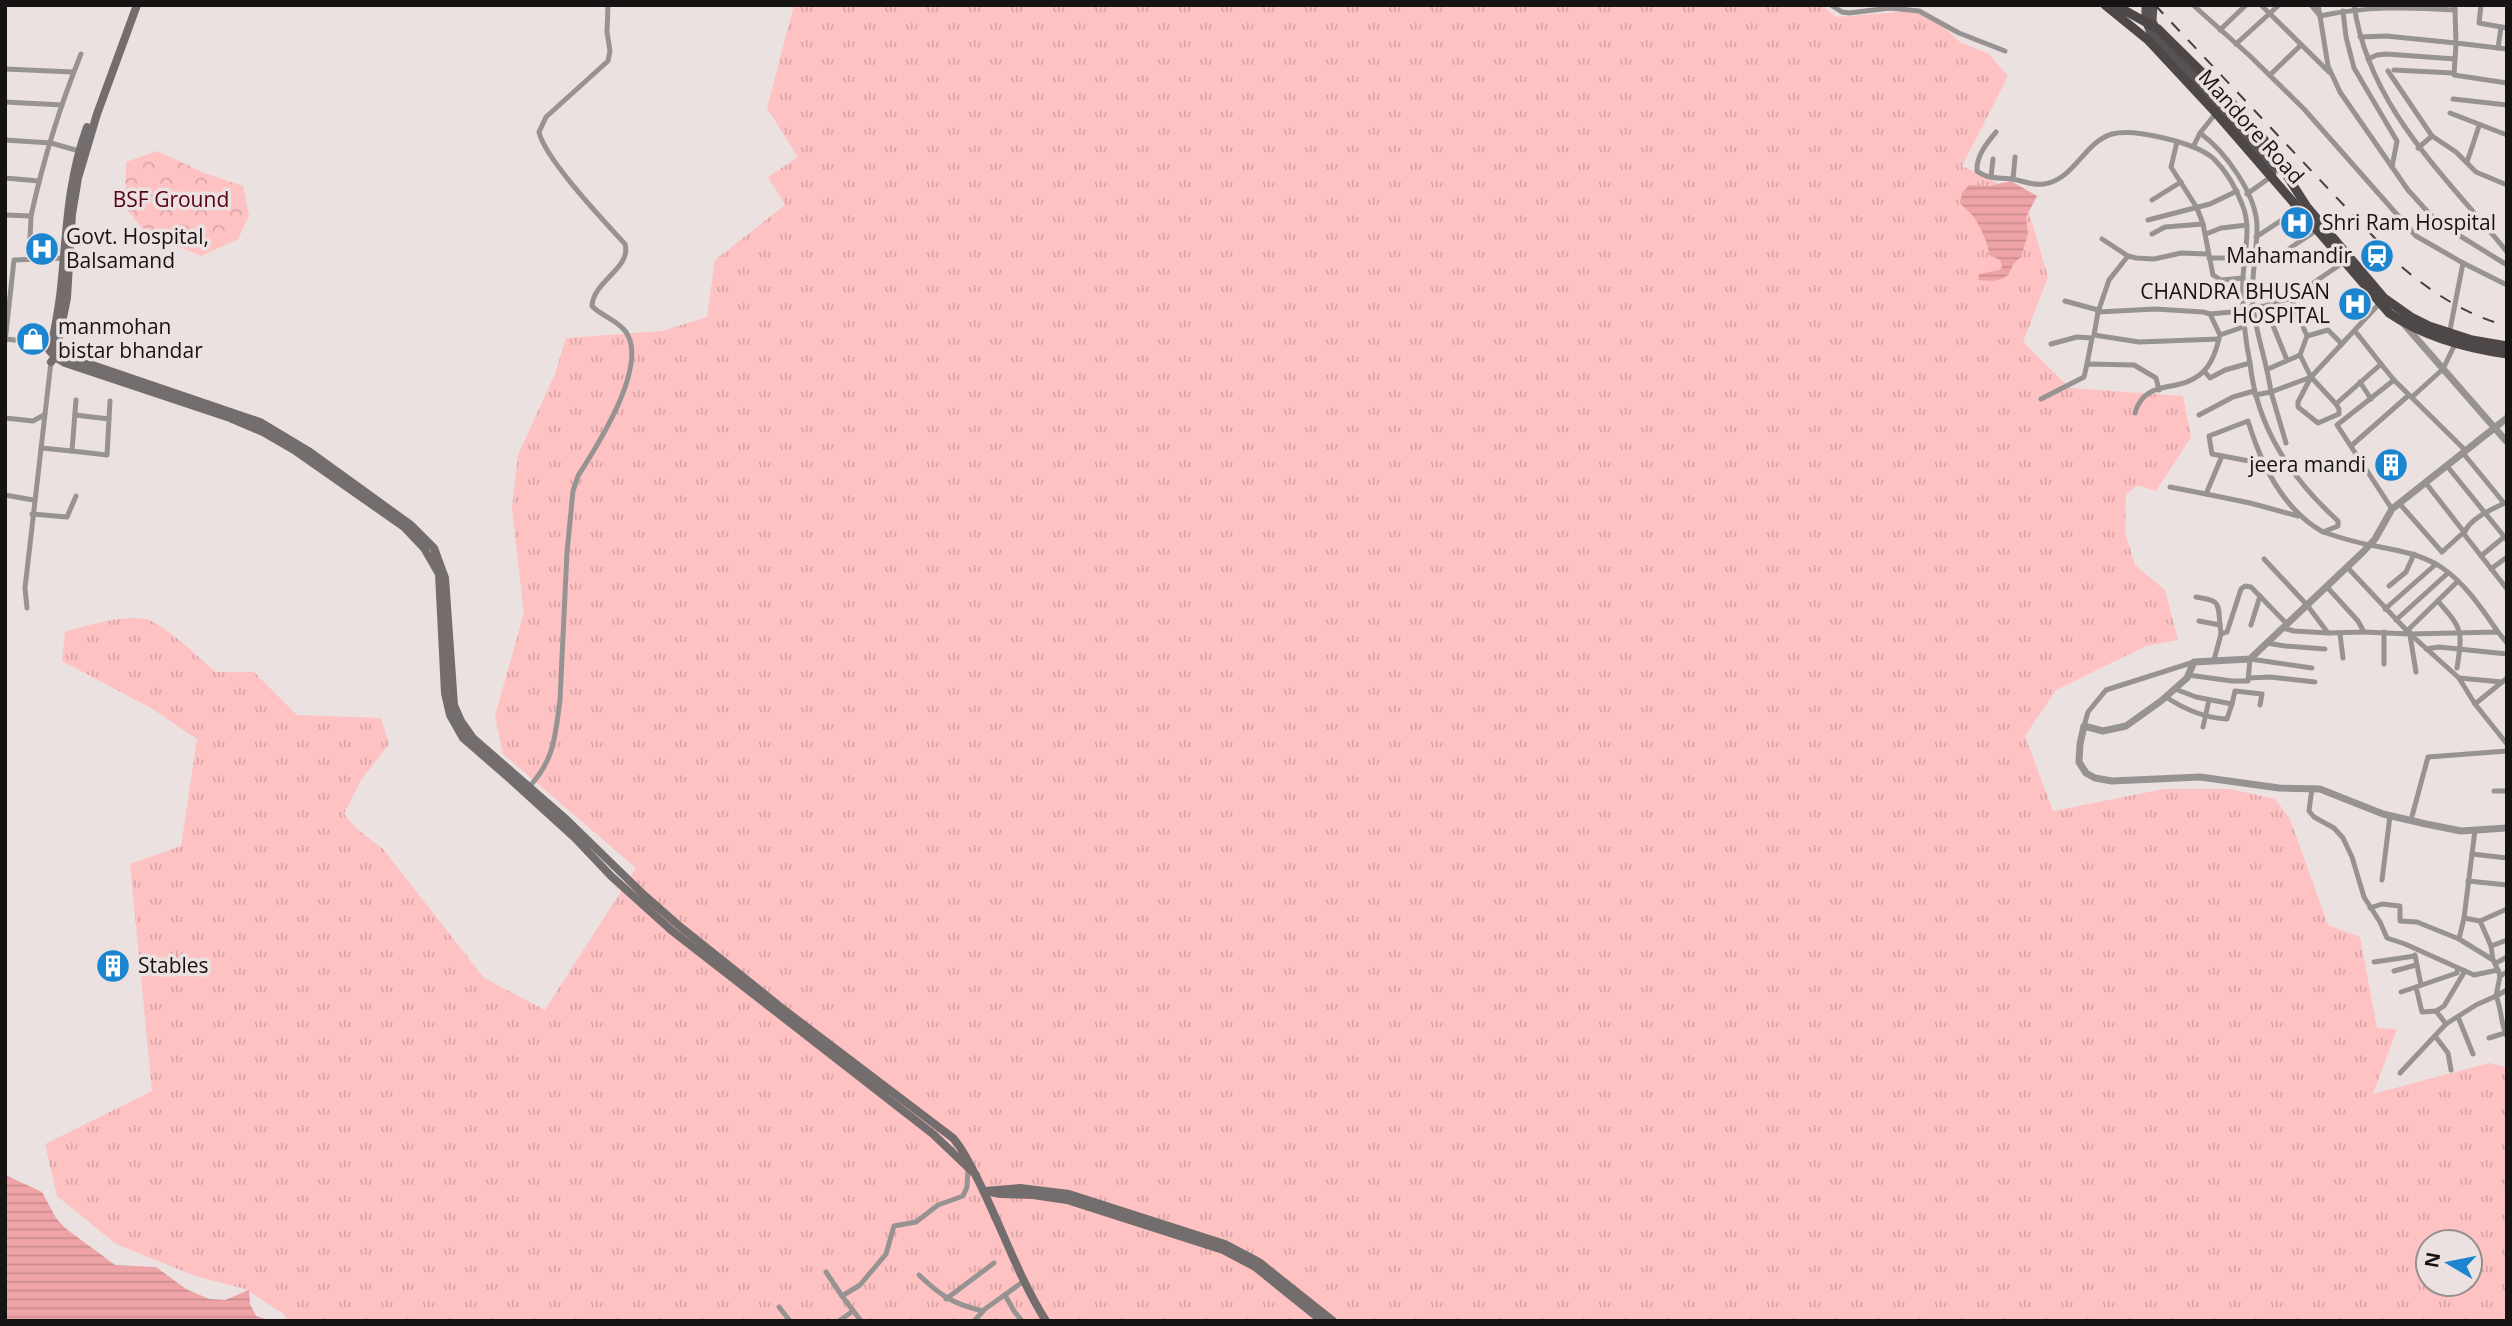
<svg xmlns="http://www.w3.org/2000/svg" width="2512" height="1326" font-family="'Open Sans',sans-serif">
<defs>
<pattern id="grass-tufts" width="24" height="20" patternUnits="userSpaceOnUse" patternTransform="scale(1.75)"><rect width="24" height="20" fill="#fec2c3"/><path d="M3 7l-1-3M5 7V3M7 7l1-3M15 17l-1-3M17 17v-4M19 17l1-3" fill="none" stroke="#d9a6a7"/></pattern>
<pattern id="forest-crowns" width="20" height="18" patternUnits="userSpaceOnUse" patternTransform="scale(1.75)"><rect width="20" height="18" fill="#fec2c3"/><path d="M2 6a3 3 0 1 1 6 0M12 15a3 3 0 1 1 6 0" fill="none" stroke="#d9a6a7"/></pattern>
<pattern id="water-rules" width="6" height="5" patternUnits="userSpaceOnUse" patternTransform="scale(1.75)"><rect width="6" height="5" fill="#eea4a6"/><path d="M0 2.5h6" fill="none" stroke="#cb8c8e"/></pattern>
</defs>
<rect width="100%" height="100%" fill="#ebe1e1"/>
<!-- grass -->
<path fill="url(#grass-tufts)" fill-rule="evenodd" d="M794,5H1822L1836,17L1913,11L1941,25L1960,42L1989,54L2008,76L1962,166L2024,196L2048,277L2023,342L2070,388L2183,396L2191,437L2156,491L2138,485L2126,494L2125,533L2135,565L2165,590L2178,640L2146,646L2056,690L2025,736L2053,811L2164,789H2230L2275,799L2290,819L2328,925L2360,937L2377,1028L2397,1029L2373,1094L2489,1063L2507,1067V1321H286L284,1314L245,1289L195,1276L116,1244L57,1196L45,1144L152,1091L130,864L181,846L197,739L151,708L62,661L65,632C84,626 132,612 151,621C175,633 195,655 216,672H254L297,715L381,718L389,744L361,780L344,814L357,829L383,849L484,978L545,1010L636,868L503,754L495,716L524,613L512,509L518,455L555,374L566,338L662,331L707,317L715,260L785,205L768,177L798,157L767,108ZM2428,1242H2470V1284H2428Z"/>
<!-- forest -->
<path fill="url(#forest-crowns)" d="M157,151L207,174L243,186L249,216L238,239L201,256L145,232L125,207L126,162Z"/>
<!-- water -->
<g fill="url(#water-rules)">
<path d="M2011,181L2037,196L2026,217L2028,234L2021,257L2014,263L2008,275L2002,279L1992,281L1978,280L1979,274L2000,270L2002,266L2000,260L1989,255C1989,244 1979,224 1973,216C1969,211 1964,208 1960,203L1962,193L1969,185L1989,186Z"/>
<path d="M5,1175L42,1192L56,1218L65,1228L115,1265L156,1267L186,1289L209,1299L225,1300L249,1290L250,1304L256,1316L272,1321H285H5Z"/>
</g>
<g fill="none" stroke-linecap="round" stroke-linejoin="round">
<!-- minor -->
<g stroke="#989393" stroke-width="5">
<path d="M1831,5L1842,12L1849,13L1890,8L1919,11L1959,33L2005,51"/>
<path d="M2193,5L2250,56L2304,109L2416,236L2463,263L2449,335"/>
<path d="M2261,5L2329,72"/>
<path d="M2311,5L2320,16L2328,66L2340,92L2408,190L2436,221L2507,265"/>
<path d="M2318,5L2320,16C2366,6 2409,7 2455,10V5"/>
<path d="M2354,5C2369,108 2445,175 2507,252"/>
<path d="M2481,5L2479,23L2507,28"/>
<path d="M2455,10L2456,43L2507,49"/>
<path d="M2343,11L2346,37L2354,68L2397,141L2392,167"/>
<path d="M2220,30L2246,5"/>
<path d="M2360,37L2386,36L2456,43L2454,75L2507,83"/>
<path d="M2236,44L2279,5"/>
<path d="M2498,48L2501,27"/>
<path d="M2368,59L2377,55L2386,54L2455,59"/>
<path d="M5,69L73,72"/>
<path d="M2394,70L2453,73"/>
<path d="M2388,71L2432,136L2456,152L2476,172L2507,185"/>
<path d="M2270,75L2301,45"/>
<path d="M2453,99L2507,105"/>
<path d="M5,102L62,105"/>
<path d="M2450,113L2507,135"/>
<path d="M1996,132C1987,143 1976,156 1977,171C1987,179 2000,178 2013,179C2023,181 2033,186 2044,184C2074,180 2084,142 2112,134C2134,128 2197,143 2214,159C2226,171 2236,188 2242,204C2252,226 2244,254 2243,278C2242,307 2244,334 2250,363"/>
<path d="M2200,133L2216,113"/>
<path d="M5,140L51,143L79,151"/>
<path d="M2177,142L2171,167L2197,208L2203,224L2213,275L2221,280L2243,278"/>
<path d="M2193,147L2200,133C2225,151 2257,195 2257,227C2257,254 2250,281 2253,308C2257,337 2267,363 2271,392L2311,377L2298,402V407L2318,423L2339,414V409L2336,404"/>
<path d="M2418,148L2432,136"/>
<path d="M2467,162L2479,126"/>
<path d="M1991,177L1993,159"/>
<path d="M5,178L39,181"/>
<path d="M2013,179L2015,157"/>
<path d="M2247,194L2272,176"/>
<path d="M2152,200L2181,182"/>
<path d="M5,215L31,216L30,239"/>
<path d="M31,216C43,161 60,106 81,54"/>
<path d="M2148,220L2210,204L2237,191"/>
<path d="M2152,234L2165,227L2203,224"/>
<path d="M2206,234L2221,228L2247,225"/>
<path d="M2256,237L2300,208"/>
<path d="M2102,239L2128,256L2136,258L2154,259L2181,253L2207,254"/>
<path d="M2290,248L2317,230"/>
<path d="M2128,256L2109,280L2098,312L2155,309L2203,312L2210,314L2220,335L2243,327"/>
<path d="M2209,258H2244"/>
<path d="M2463,263L2507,285"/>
<path d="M2065,301L2098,310"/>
<path d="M2265,306L2287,360"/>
<path d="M2250,307L2265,306L2291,298L2344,262"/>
<path d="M2098,312L2094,335L2139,342L2219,339"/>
<path d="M2210,314L2243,311"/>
<path d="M2355,331L2381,364"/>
<path d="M2307,336L2328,330L2342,344"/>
<path d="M5,339L43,343"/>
<path d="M5,342L14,260L64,258"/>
<path d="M2051,344L2077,337L2092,338L2087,364"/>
<path d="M2300,355L2311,377L2336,404L2381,364L2394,380"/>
<path d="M2268,369L2300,355L2307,336L2291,298"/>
<path d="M2205,372L2210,378L2225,370L2250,363C2257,428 2291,478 2338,521V526L2323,532C2338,537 2354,542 2370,545C2395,550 2419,553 2441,567C2465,583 2482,609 2498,632"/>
<path d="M2311,377L2379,304"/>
<path d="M2360,382L2371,399"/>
<path d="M2255,395L2271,392L2286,443"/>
<path d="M2412,397L2443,369L2455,344"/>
<path d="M2041,399L2084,377L2087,364L2134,365L2156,378L2159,390"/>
<path d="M2135,413C2148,366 2204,410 2219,338"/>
<path d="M75,415L109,419"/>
<path d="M2199,415L2233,397L2254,391"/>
<path d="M5,418L33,421L44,415"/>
<path d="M2351,446L2409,395"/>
<path d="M41,448L72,451L76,400"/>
<path d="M72,451L107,455L110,401"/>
<path d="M2463,453L2504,503"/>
<path d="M2222,456L2206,494L2250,503L2298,516"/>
<path d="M2265,464L2212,454L2209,436L2248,421C2261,464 2282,509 2323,532"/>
<path d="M2447,466L2507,540"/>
<path d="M2170,487L2206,494"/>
<path d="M5,495L33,500"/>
<path d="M2507,502C2494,508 2468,519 2464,534L2507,589"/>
<path d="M2399,503L2442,552L2464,532L2425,482"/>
<path d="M2392,509L2337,425L2394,380L2466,451"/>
<path d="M32,514L67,517L76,496"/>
<path d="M2481,556L2504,537"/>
<path d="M2264,559L2307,605L2328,633L2294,631L2283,628"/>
<path d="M2347,567L2410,634L2364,632"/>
<path d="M2491,569L2507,557"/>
<path d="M2389,586L2406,572L2414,554"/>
<path d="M2327,587L2358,621L2364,632L2328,633"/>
<path d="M2196,597C2220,601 2218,601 2220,625"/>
<path d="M2438,601C2462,629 2463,630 2457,668"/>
<path d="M27,608L25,588L51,362"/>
<path d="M2385,609L2436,564"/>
<path d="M2396,620L2448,573"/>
<path d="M2199,621L2220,625L2221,634L2214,660"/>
<path d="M2251,625L2260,596"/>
<path d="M2384,632V664"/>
<path d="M2221,634L2227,632L2241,589L2245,586L2251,587L2287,624"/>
<path d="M2340,634L2343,658"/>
<path d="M2410,634L2498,632L2507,643"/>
<path d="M2410,634L2459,678L2475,704"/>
<path d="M2267,643L2285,646L2325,649"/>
<path d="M2426,649L2439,647L2507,654"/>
<path d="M2416,672L2409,629L2458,581"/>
<path d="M2188,675L2232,681H2248L2250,659L2312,668"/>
<path d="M2248,678L2270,677L2315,682"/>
<path d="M2459,678L2502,682"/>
<path d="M2507,678L2475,704L2507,744"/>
<path d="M2175,689L2196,697L2232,704L2235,691L2262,694L2260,705"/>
<path d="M2166,697C2184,709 2205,718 2227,719L2232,704"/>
<path d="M2084,726L2088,712L2106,690L2194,662"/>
<path d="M2203,727L2209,700"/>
<path d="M530,786C555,758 555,736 560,700L567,552L573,491L578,476C597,446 649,366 626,332C618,320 601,316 592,306C593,281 632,268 625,244C604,221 545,159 539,132L546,117L608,61L610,51L607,32L608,5"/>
<path d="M2312,788L2309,811L2314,817L2334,828L2343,838L2352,857L2364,897L2380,922L2387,938L2405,944L2474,975L2498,970L2500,976L2507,972"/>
<path d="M2494,791H2507"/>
<path d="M2411,820L2428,757L2507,751"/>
<path d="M2475,830L2464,918L2480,921L2507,909"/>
<path d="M2472,854L2507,858"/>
<path d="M2382,880L2390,816"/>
<path d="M2468,881L2507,885"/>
<path d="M2370,908L2382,904L2400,906V921L2417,922L2459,939"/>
<path d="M2464,918L2459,939L2493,960L2498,970"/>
<path d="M2480,921L2491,946L2493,960"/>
<path d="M2491,946L2507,940"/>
<path d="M2415,955L2421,985"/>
<path d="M2374,962L2415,956"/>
<path d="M2496,963L2507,957"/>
<path d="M2394,971L2416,965"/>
<path d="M2500,976L2496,996L2507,990"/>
<path d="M2401,992L2416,987"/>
<path d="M2436,1011L2444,1006L2465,971"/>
<path d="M2458,1017L2473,1054"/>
<path d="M2446,1024L2436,1011L2422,1012L2416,987L2457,973L2458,968"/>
<path d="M2435,1036L2448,1053L2451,1070"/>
<path d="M2489,1038L2505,1033"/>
<path d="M2400,1073L2446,1024L2476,1005L2496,996C2502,1009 2500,1023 2507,1036"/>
<path d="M826,1272L842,1296"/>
<path d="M919,1275C941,1296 953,1304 983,1311"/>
<path d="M1005,1295L1014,1311L1022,1321"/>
<path d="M946,1299L994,1263"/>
<path d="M779,1307L790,1321"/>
<path d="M839,1321L853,1311"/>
<path d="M861,1321L842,1296L860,1285L886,1254L894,1226L916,1222L938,1205L963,1196L967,1187L968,1168"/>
<path d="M974,1321L985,1309L1024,1281"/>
</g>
<!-- tertiary -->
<g stroke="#989393" stroke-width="7">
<path d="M2403,323L2507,442"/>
<path d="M2507,418L2392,509L2375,539L2363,552L2250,659L2194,662L2187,678L2161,701L2126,726L2103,731L2084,726L2080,744L2079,762L2086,773L2095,778L2112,781L2200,777L2279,788L2320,789L2383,814L2426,824L2461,831L2507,828"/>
</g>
<!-- secondary -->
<g stroke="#736d6d" stroke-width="8">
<path d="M51,348C55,328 59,308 61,288C67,230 67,183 87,127"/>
<path d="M51,362L55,357L67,298L72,214L78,178L97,114L137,5"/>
<path d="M976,1175L933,1134L671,930L611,876L575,838L509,778L463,738L450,715L445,693L439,574L424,548L404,527L294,450L263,432L230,418L65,363L55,357L43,343L52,344L69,357L260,422L310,452L411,525L434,548L445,578L454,705L461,721L473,738L567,820L643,894L677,924L787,1012L953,1138C963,1149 968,1161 975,1174C1000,1222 1017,1275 1046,1321"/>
<path d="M985,1191L1020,1188L1069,1194L1225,1244L1259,1262L1333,1321"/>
<path d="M986,1191L1000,1194L1033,1195L1067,1200L1223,1250L1255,1267L1322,1321"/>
</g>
<!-- primary -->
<g stroke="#595252" stroke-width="9">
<path d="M2146,5V21L2154,39L2253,146L2270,168L2272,176"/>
<path d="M2153,5L2152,21L2158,35L2251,134L2279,169"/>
</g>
<!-- trunk -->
<g stroke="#4e4747" stroke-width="9">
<path d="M2105,5L2148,40L2216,113L2389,313C2424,337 2465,348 2507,354"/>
<path d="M2115,5L2158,29L2226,96L2263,138L2307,207L2384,298L2411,317L2429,326L2472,340L2507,346"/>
</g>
<!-- rail -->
<path stroke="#423e3e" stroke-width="2" stroke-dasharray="12 12" stroke-linecap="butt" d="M2155,5L2403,268C2434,294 2467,315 2507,326"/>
</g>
<!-- icons -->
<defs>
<g id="hospital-disc" transform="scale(1.75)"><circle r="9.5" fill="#1b85cf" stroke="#ebe1e1"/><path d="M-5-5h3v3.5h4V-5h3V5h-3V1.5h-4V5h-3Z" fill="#fff"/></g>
<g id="station-disc" transform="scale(1.75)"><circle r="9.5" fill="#1b85cf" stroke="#ebe1e1"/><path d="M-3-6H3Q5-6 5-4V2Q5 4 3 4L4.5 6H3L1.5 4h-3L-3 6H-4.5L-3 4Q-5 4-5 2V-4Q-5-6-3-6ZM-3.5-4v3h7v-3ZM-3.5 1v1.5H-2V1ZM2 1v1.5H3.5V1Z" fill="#fff"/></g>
<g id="shop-disc" transform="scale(1.75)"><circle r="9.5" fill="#1b85cf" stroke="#ebe1e1"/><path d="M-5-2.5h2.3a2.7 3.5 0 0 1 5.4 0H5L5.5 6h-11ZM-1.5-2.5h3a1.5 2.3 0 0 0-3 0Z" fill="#fff"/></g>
<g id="building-disc" transform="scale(1.75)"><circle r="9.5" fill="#1b85cf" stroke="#ebe1e1"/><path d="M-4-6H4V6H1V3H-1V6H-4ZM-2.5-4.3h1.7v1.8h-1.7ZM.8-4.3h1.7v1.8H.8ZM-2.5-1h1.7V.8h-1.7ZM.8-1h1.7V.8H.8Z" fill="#fff"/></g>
</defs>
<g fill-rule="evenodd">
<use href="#hospital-disc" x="2297" y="223"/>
<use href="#hospital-disc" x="42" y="249"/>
<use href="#station-disc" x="2377" y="256"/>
<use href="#hospital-disc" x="2355" y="304"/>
<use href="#shop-disc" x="33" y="339"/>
<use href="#building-disc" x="2391" y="465"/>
<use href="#building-disc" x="113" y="966"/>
</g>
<g text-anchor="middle" stroke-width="7" stroke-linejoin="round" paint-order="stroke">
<!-- street labels -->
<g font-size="21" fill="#161313" stroke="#ebe1e1">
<text transform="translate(2251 127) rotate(48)" y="7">Mandore Road</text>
</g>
<!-- park labels -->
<g font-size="21" fill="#570013" stroke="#ebe1e1">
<text x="171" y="207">BSF Ground</text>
</g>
<!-- poi labels -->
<g font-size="21" fill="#161313" stroke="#ebe1e1" text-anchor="start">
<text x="2322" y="230">Shri Ram Hospital</text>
<text x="66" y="244">Govt. Hospital,<tspan x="66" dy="24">Balsamand</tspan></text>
<text x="2352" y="263" text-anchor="end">Mahamandir</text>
<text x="2330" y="299" text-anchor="end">CHANDRA BHUSAN<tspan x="2330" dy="24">HOSPITAL</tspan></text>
<text x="58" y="334">manmohan<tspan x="58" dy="24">bistar bhandar</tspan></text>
<text x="2366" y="472" text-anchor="end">jeera mandi</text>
<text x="138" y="973">Stables</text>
</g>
</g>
<!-- border -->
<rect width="2512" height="1326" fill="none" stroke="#161313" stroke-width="14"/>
<!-- north arrow -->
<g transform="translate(2449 1263) rotate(280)"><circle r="33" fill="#ebe1e1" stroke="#968f8f" stroke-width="2"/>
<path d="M0-5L12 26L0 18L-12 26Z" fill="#1b85cf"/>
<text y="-10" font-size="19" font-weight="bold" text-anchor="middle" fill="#161313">N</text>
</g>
</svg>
